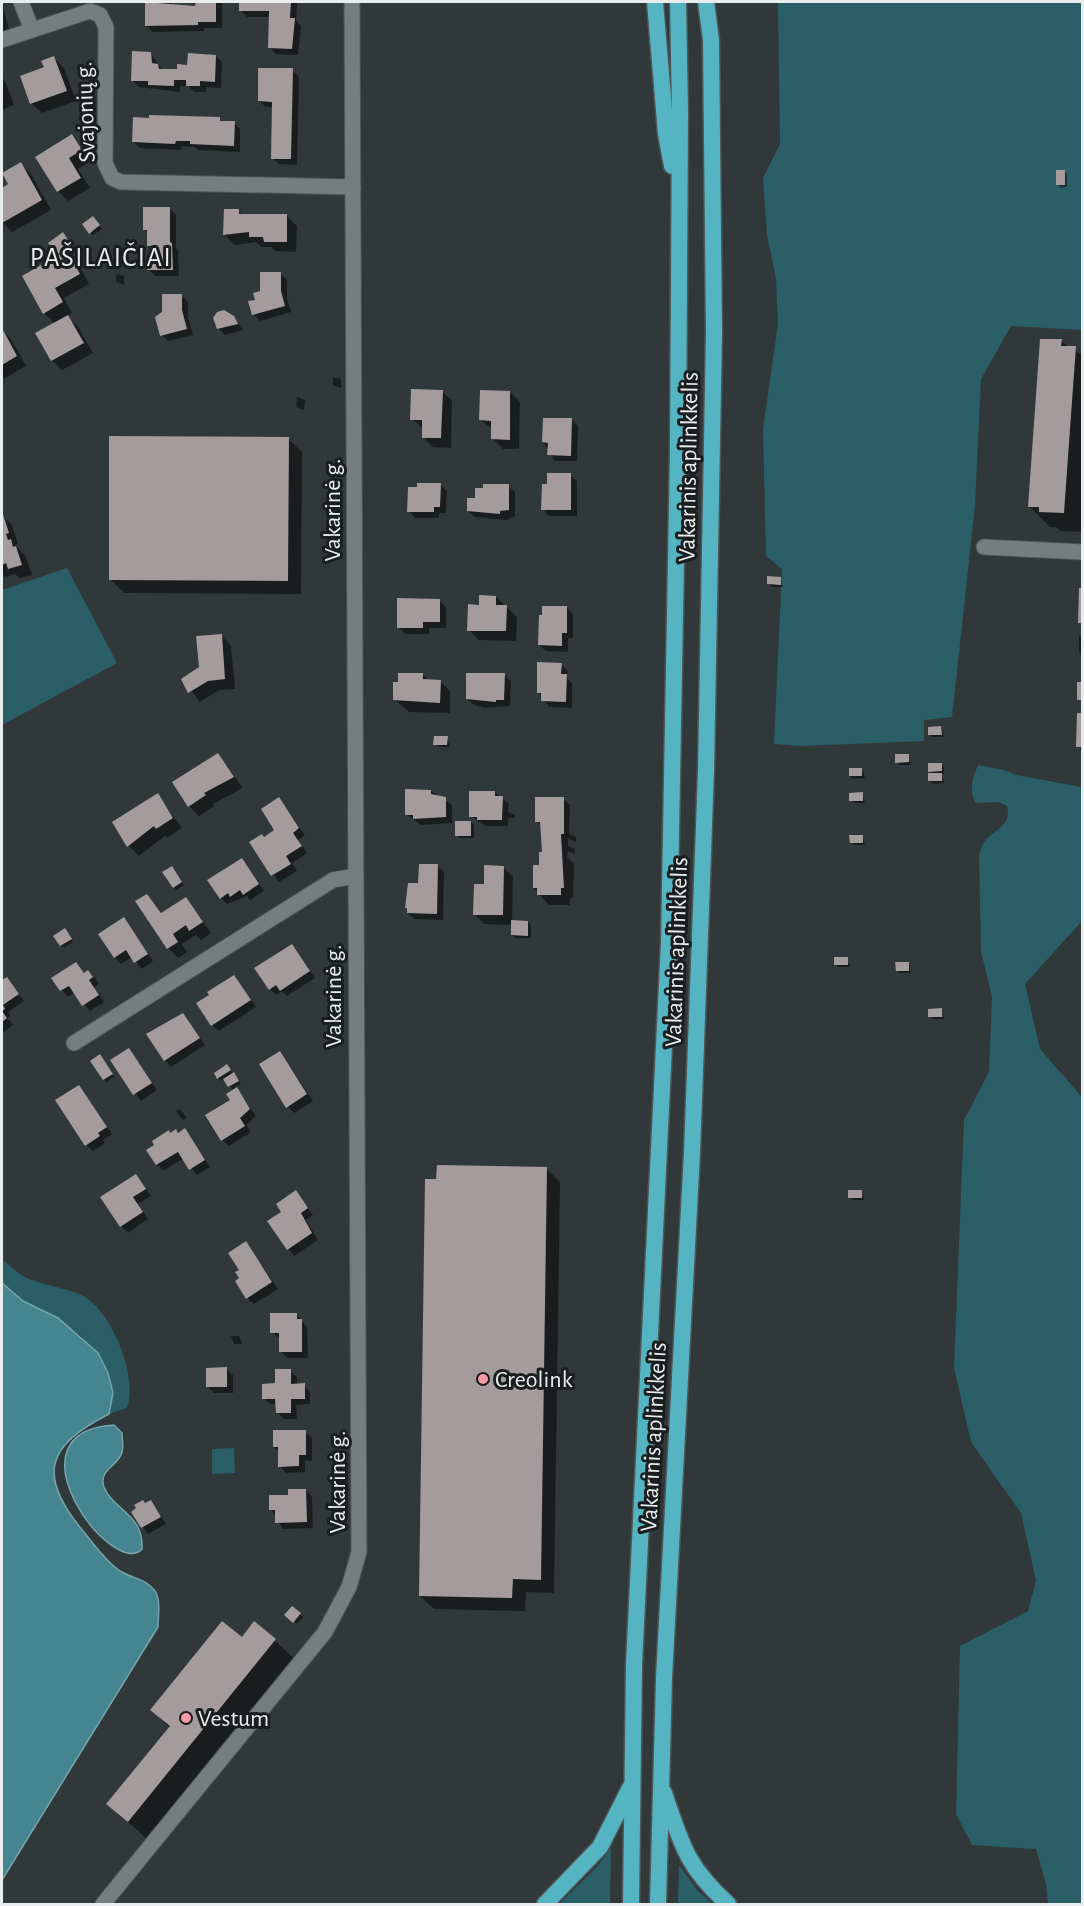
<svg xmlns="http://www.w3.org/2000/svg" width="1084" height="1906" font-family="'Alegreya Sans',sans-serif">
<rect width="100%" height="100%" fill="#313839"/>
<!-- green -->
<g fill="#2a5f67">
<path d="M778,2H1082V330L1011,326L981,379L975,505L952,717L924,720V741L800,746L774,744L782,569L766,556L763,429L778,324L776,279L767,235L763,178L780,144Z"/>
<path d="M67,568L117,663L2,725V590Z"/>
<path d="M978,765L1004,770L1016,775L1082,787V921L1025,984L1040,1049L1082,1097V1904H1048L1046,1884L1036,1849L972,1845L956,1814L960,1646L1028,1611L1036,1581L1021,1513L971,1442L954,1368L964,1120L989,1072L992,997L981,951L979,854C981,850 982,844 985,841C996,828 1012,826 1007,806L999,802L976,803C968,790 973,778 978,765Z"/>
<path d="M2,1259C9,1265 18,1274 27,1278C44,1286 75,1289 88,1299C114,1319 138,1377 127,1408L109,1414L113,1393L81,1336L58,1318L23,1301L2,1283Z"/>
<path d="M234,1448L235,1473L212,1474V1449Z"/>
<path d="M611,1848L610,1904H559L597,1867Z"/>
<path d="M679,1865L698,1891L713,1904H678Z"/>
</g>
<!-- water -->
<g fill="#44858f" stroke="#76a4ac" stroke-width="1.5">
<path d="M2,1283L23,1301L58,1318L98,1353L108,1373L113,1393L109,1414C46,1446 37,1475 83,1531C94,1544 105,1561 120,1571C133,1579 145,1578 155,1591C161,1600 158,1617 158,1627L2,1880Z"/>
<path d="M114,1425L122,1433C122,1439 124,1446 122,1452C119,1466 98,1469 104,1487C113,1510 144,1514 142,1549C114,1581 1,1432 114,1425Z"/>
</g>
<!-- shadow -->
<g fill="#0007">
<path d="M147,2H172V7H197V2H222V28H204V31L153,32L146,26Z"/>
<path d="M241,2H297L296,21L301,26L298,55L276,54L270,48V17H247L240,10Z"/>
<path d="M2,3L9,29L2,32Z"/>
<path d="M151,54L163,71H178L216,56L222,62L221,88L206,87V92H194L188,86H180V92L139,87L133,81Z"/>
<path d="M54,58L64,68L76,101L42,113L31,103L46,68Z"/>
<path d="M292,70L299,77L297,165L279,164L272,158L273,107H266L259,101Z"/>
<path d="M2,78L6,83L14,105L2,110Z"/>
<path d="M219,119L223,122L234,123L240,129V152L198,150L195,147L182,146L181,150L140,148L133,142Z"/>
<path d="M72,136L91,161L78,169L90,188L68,201L58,191L37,157Z"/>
<path d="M21,164L31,174L51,210L12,232L2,222V190L10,185Z"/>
<path d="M1064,171L1067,174V187L1061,188L1058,185Z"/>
<path d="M170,209L176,215V248L178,251L179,276H155L148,269L152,249L148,245V233L144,229Z"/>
<path d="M238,211L243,215L287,216L297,226L296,252L275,251L271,247H261L256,242L235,245L225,235Z"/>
<path d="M96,221L102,229L93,235L90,233Z"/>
<path d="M65,237L73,248L67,252L77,262L89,284L64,298L72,313L67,316L78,327L93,353L62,370L52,360L55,324L44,313L60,256L58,254Z"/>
<path d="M116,274L124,276V285L116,282Z"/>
<path d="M281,274L287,280V298L291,312L260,321L253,314L257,301Z"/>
<path d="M182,296L188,302V317L193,335L168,341L162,335Z"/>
<path d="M233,317L243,330L225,335L218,328Z"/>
<path d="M2,330L11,339L26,366L2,380Z"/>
<path d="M1061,341L1082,355V532L1061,531L1056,527H1050L1030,507Z"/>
<path d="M333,377L341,379V388L333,385Z"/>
<path d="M442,391L452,401L451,448L433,447L423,437V429L412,419Z"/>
<path d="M510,392L520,402L519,449H503L493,439V430L481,420Z"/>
<path d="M297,397L305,400L304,410L296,407Z"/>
<path d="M572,420L578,426L577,461H555L543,442Z"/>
<path d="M288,439L302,452L301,594L124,593L110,579Z"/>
<path d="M570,475L577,481V516H549L543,509L549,486Z"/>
<path d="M440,484L447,491L446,513H439V518H415L409,511Z"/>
<path d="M508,486L515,492V516L506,520L475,517L468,511L477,499Z"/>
<path d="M2,515L12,525L18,543L15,545L26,557L32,575L20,578L15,574L5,577L2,574Z"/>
<path d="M780,578L783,587H772L769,584Z"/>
<path d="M1080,590H1082V625L1080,622Z"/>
<path d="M496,597L517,617L516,641L479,640L469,630L480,606Z"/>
<path d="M439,600L446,607V628H429V634H405L398,627Z"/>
<path d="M567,608L573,614V638H568V652L546,651L539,645Z"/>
<path d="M221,635L231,646L235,689L219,690L200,702L183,680L200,668Z"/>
<path d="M1079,636H1082V655L1079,652Z"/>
<path d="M561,664L568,671L567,678L572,683V708L549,707L538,692Z"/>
<path d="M423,675L429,681H440L450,691V713L409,712L394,699Z"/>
<path d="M504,675L511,681L510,706L485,708L474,705L467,699Z"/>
<path d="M1078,714H1082V751L1078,746Z"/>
<path d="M941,728L944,737H932L929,734Z"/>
<path d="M447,738L450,747H438L435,744Z"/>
<path d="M218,755L243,788L213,804L214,806L199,816L189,806Z"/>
<path d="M908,755L911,765H900L897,762Z"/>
<path d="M941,764L944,767V774H941L944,783L933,784L930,781L933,774L930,771Z"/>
<path d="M862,769L865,778L853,779L850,776Z"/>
<path d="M431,791L452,805V823L421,825L406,814Z"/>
<path d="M495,792L509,804L508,812L515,815V818H508V826H485L471,816Z"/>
<path d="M862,794L865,803H854L851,800Z"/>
<path d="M157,795L182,828L167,838L165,836L139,856L129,846Z"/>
<path d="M279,799L305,835L298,840L307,853L292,863L297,871L279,882L251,842L276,831Z"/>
<path d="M563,799L570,805L569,834L576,837V842L568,838V846L575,849V854L568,851L567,857L574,864L573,898H570V905H549L534,888L543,853L542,827L536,821Z"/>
<path d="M471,822L474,825V838H459L456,835Z"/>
<path d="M862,836L865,845H854L851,842Z"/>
<path d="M242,860L264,891L250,900L247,896L227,904L221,898Z"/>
<path d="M437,866L444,872L443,920L415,919L408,913Z"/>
<path d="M503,867L513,877L512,922H528L531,925V938H515L512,935L513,925L484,924L474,914L485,886Z"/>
<path d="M174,871L184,885L176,890L174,887Z"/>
<path d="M147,896L163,914L186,898L211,933L201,940L196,935L182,944L187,952L178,958L168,948Z"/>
<path d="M124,919L153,961L142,969L132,957L121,964L115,957Z"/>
<path d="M67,933L73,942L64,948L55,936Z"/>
<path d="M292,945L315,978L287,996L282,991L276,995L270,989Z"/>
<path d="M847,958L850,967H839L836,965Z"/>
<path d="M76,963L85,974L88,972L95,978L99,984L94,987L104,1002L90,1011L75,992L68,997L53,979Z"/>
<path d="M909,964L911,973H900L897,970Z"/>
<path d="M234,977L256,1007L219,1031L212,1025Z"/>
<path d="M7,979L24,1001L8,1012L11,1016L7,1018L13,1025L2,1033V982Z"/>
<path d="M941,1010L944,1019H933L930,1016Z"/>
<path d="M183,1015L205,1045L171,1067L165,1060Z"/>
<path d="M129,1050L157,1090L141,1101L112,1060Z"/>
<path d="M280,1052L313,1101L294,1113L288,1107Z"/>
<path d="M103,1059L114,1077L106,1082L104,1079Z"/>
<path d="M230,1069L241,1084L235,1087L256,1116L246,1125L251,1132L229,1146L222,1140L234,1091L224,1079L221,1081L216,1074Z"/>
<path d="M79,1087L112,1134L103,1140L105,1143L93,1151L86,1145Z"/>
<path d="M180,1109L187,1118L183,1120L176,1111Z"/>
<path d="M185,1130L210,1167L197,1175L184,1158L163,1171L157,1164L156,1145L171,1134Z"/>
<path d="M546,1168L560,1182L554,1593L526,1592L525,1611L434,1609L420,1596Z"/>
<path d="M136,1176L151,1196L138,1204L148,1219L128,1233L121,1226Z"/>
<path d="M861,1191L864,1200H853L850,1197Z"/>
<path d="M296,1192L313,1215L306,1220L318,1240L294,1256L269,1222L283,1212Z"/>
<path d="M246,1243L278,1289L254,1304L247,1298L241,1278Z"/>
<path d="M296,1314L307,1327L308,1358H287L281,1352V1339L272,1333Z"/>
<path d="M231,1336H239L242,1344H234Z"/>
<path d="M227,1369L233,1375V1393H214L207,1386Z"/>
<path d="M290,1371L297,1377V1385H304L310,1392V1404L296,1405L297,1419H284L277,1412V1404H270L264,1398Z"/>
<path d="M305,1431L312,1438V1461H305V1472L286,1473L280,1466V1452L274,1447Z"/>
<path d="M306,1490L312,1497L313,1528L283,1529L271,1509L290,1496Z"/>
<path d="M151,1502L166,1524L148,1534L133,1512Z"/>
<path d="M292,1608L303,1617L297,1624L286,1615Z"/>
<path d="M255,1623L296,1660L149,1841L108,1804L170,1728L152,1710L242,1639Z"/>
</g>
<!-- building -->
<g fill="#a39b9c">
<path d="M145,2L195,6L196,2H216V22H198V25L145,26Z"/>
<path d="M239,2H291L290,18H295L292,49L268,48L269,11H239Z"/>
<path d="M132,51L151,52L152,63L158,64L159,69H177V64L187,65L188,53L216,55L215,82L200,81V86H186V80H174V86L148,85V81H131Z"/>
<path d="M54,56L67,91L30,104L20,76L44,67L41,61Z"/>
<path d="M258,68H293L291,159H271L272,102L258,101Z"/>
<path d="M149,115L220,117V121H235L234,146L190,144V141H176L175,144L132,142L133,117L149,118Z"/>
<path d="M72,134L82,150L69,158L81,178L57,192L35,157Z"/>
<path d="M21,162L42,200L2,223V188L8,184L2,173Z"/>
<rect x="1056" y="170" width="9" height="15"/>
<path d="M143,207H170V242L172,243L173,270H147V257H151V246H147V230H143Z"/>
<path d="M224,209H239V214H287V242H264L263,237H249V232L223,235Z"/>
<path d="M93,216L100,225L89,234L82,224Z"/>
<path d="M63,232L71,245L57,255L48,243Z"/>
<path d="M67,250L80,274L55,288L63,302L43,314L22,276Z"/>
<path d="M260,272H281V291L285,306L252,315L248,301L255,300L253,293L260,291Z"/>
<path d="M162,294H182V310L187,329L160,336L155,317L162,312Z"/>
<path d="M224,310L234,316L238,324L217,329L213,318L217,312Z"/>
<path d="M68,315L84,343L51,361L35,333Z"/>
<path d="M2,328L17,356L2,365Z"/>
<path d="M1040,339H1062L1061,346H1076L1064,513L1039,512V507H1028Z"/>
<path d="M411,389L443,390L441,438H422V420H410Z"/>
<path d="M480,390L510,391V440L491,439V421L479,420Z"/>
<path d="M543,418H572L571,456L547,455L548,443L542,442Z"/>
<path d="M109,436L289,437L288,581L109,580Z"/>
<path d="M547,473H571V510H541L542,484H547Z"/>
<path d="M417,483H441L440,507H434V512H407L408,487H417Z"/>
<path d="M483,484H509V510L500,511V514L467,511V498H475V488H483Z"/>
<path d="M2,511L9,533L6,534L8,540L11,539L13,547L16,546L22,565L8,569L6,563L2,565Z"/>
<path d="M767,576L781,577V585L767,584Z"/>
<path d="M1079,588H1082V623H1078Z"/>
<path d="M479,595L496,596V605H507L506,631H467L468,604L479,605Z"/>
<path d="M397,598L440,599V622H423V628H397Z"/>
<path d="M542,606H567V633H562V646L538,645L539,615H542Z"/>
<path d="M222,634L225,679L208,681L188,693L181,679L199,667L196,636Z"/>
<path d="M537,662L562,663L561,674H567L566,702L541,701V693H537Z"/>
<path d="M398,673H423V679L441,680L440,703L393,700V682H398Z"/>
<path d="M466,673H505L504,700H496V702L466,699Z"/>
<rect x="1077" y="682" width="5" height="18"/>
<path d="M1077,713H1082V747H1076Z"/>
<path d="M941,726L942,735H928V727Z"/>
<path d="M434,736H448L447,745H433Z"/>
<path d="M218,753L234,777L204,793L206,795L188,807L172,782Z"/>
<path d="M895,754H909V762L895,763Z"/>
<path d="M928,763H942V771L928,772Z"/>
<rect x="849" y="768" width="13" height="8"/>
<rect x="928" y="773" width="14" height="8"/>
<path d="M405,789L431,790V794L446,797V817L413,819V815H405Z"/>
<path d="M469,791H495V796H503L502,820H477V817H469Z"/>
<path d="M863,792V801H849V793Z"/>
<path d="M158,793L173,818L156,829L154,826L127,847L112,822Z"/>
<path d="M279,797L299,828L293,833L302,846L286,856L291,864L271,876L249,842L262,834L264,837L274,830L261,809Z"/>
<path d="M535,797H564V834H561L564,888H561V895H537V888H533V865H539V852H542L540,822H535Z"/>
<rect x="455" y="821" width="16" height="15"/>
<path d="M849,835H863V843H850Z"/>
<path d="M242,858L259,884L243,895L240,890L230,897L228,893L220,899L207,880Z"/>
<path d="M419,864H438L437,914L407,913V908H405L408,883H418Z"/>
<path d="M484,865L504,866L503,915H473L474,884H484Z"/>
<path d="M172,866L182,882L173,888L162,872Z"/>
<path d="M147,894L161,913L186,897L203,922L189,931L186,925L173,934L178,942L167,949L135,901Z"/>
<path d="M124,917L148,954L134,963L126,950L114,958L98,934Z"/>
<path d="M511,920L528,921V936L511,935Z"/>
<path d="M65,928L72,939L60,946L53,936Z"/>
<path d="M292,944L310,971L280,991L276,985L269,990L254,968Z"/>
<rect x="834" y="957" width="14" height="8"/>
<path d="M76,962L84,973L88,970L93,977L89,980L99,995L82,1006L69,986L60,991L51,978Z"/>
<path d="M895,962H909V971H896Z"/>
<path d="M234,975L251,1000L211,1026L196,1003L209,995L207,992Z"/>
<path d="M7,977L19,994L3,1005L5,1009L2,1011L7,1018L2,1022V980Z"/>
<path d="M942,1008V1017H928V1009Z"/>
<path d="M183,1013L200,1038L164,1061L146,1034Z"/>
<path d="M129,1048L152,1083L133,1095L110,1060Z"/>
<path d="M280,1051L307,1094L286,1108L259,1064Z"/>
<path d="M100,1054L113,1074L103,1080L90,1061Z"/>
<path d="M227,1064L231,1070L217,1079L214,1073Z"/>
<path d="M234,1072L239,1081L228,1087L223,1079Z"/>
<path d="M79,1085L107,1127L98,1133L100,1136L85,1146L55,1100Z"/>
<path d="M237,1087L250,1109L240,1118L245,1126L221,1141L205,1115L230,1100L226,1094Z"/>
<path d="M185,1128L205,1160L189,1170L178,1152L156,1165L146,1150L154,1145L152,1141L169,1130L170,1133L176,1129L178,1133Z"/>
<path d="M437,1165L547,1167L541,1580L513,1579L512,1598L419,1596L425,1179H436Z"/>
<path d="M136,1174L146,1189L133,1197L143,1212L120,1227L100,1197Z"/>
<path d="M296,1190L308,1208L301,1213L312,1233L287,1250L267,1221L281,1212L276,1204Z"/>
<rect x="848" y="1190" width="14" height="8"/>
<path d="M246,1241L272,1282L246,1299L235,1281L239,1278L235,1272L239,1270L228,1253Z"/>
<path d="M270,1313H297V1319H302V1352H279V1333H270Z"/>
<path d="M227,1367V1387H206V1368Z"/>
<path d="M275,1369H291V1384L305,1383V1399H291V1413H276L275,1399H262V1384L275,1383Z"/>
<path d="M273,1430H306V1455H299V1466L278,1467V1447H273Z"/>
<path d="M288,1489H306L307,1522L275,1523V1510H269V1495H288Z"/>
<path d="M143,1500L145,1503L151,1500L161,1517L141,1528L131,1512L136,1508L134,1505Z"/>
<path d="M292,1606L301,1613L293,1623L284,1615Z"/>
<path d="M222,1621L242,1637L254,1621L276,1639L128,1822L106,1804L170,1726L150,1710Z"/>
</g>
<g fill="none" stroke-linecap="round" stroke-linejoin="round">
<!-- minor casing -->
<g stroke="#4f5556" stroke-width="17">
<g id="minor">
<path d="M21,2L32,30"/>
<path d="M2,40L90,11L100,15L106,27L105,163L112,178L121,182L353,187"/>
<path d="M984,547L1082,552"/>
<path d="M74,1043L333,880L355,876"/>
<path d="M103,1904L325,1632L349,1587L359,1552L352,2"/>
</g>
</g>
<!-- trunk casing -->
<g stroke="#4f5556" stroke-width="19">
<g id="trunk">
<path d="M655,2L666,134L672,166"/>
<path d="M664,1793C682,1845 686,1866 728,1904"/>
<path d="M545,1904L600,1847L630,1788"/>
<path d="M631,1904L634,1665L669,943L678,451L680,112L678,2"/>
<path d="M658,1904L664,1678L692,1153L706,771L714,332L711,40L706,2"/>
</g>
</g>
<!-- minor -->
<use href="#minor" stroke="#757d7e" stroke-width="15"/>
<!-- trunk -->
<use href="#trunk" stroke="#54b4c1" stroke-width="16"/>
</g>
<!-- markers -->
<g fill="#f49aa6" stroke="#1b1e1f" stroke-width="2">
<circle cx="483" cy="1379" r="6"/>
<circle cx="186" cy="1718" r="6"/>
</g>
<g text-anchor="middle" stroke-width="6" stroke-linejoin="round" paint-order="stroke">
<!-- street labels -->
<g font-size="24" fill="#e9edee" stroke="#1b1e1f">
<text transform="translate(85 112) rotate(-92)" y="8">Svajonių g.</text>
<text transform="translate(688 467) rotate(-89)" y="8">Vakarinis aplinkkelis</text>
<text transform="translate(332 510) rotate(-90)" y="8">Vakarinė g.</text>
<text transform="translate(676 952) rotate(-88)" y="8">Vakarinis aplinkkelis</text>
<text transform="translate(333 996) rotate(-90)" y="8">Vakarinė g.</text>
<text transform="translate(653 1437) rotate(-87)" y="8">Vakarinis aplinkkelis</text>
<text transform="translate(337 1482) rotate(-90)" y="8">Vakarinė g.</text>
</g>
<!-- poi labels -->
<g font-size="24" fill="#e9edee" stroke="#1b1e1f" text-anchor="start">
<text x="495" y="1387">Creolink</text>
<text x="198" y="1726">Vestum</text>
</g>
<!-- quarter labels -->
<g font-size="27" letter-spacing="1.5" fill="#e9edee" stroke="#1b1e1f">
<text x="101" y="266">PAŠILAIČIAI</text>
</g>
</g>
<!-- border -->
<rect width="1084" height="1906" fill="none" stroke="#e9edee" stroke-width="6"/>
</svg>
